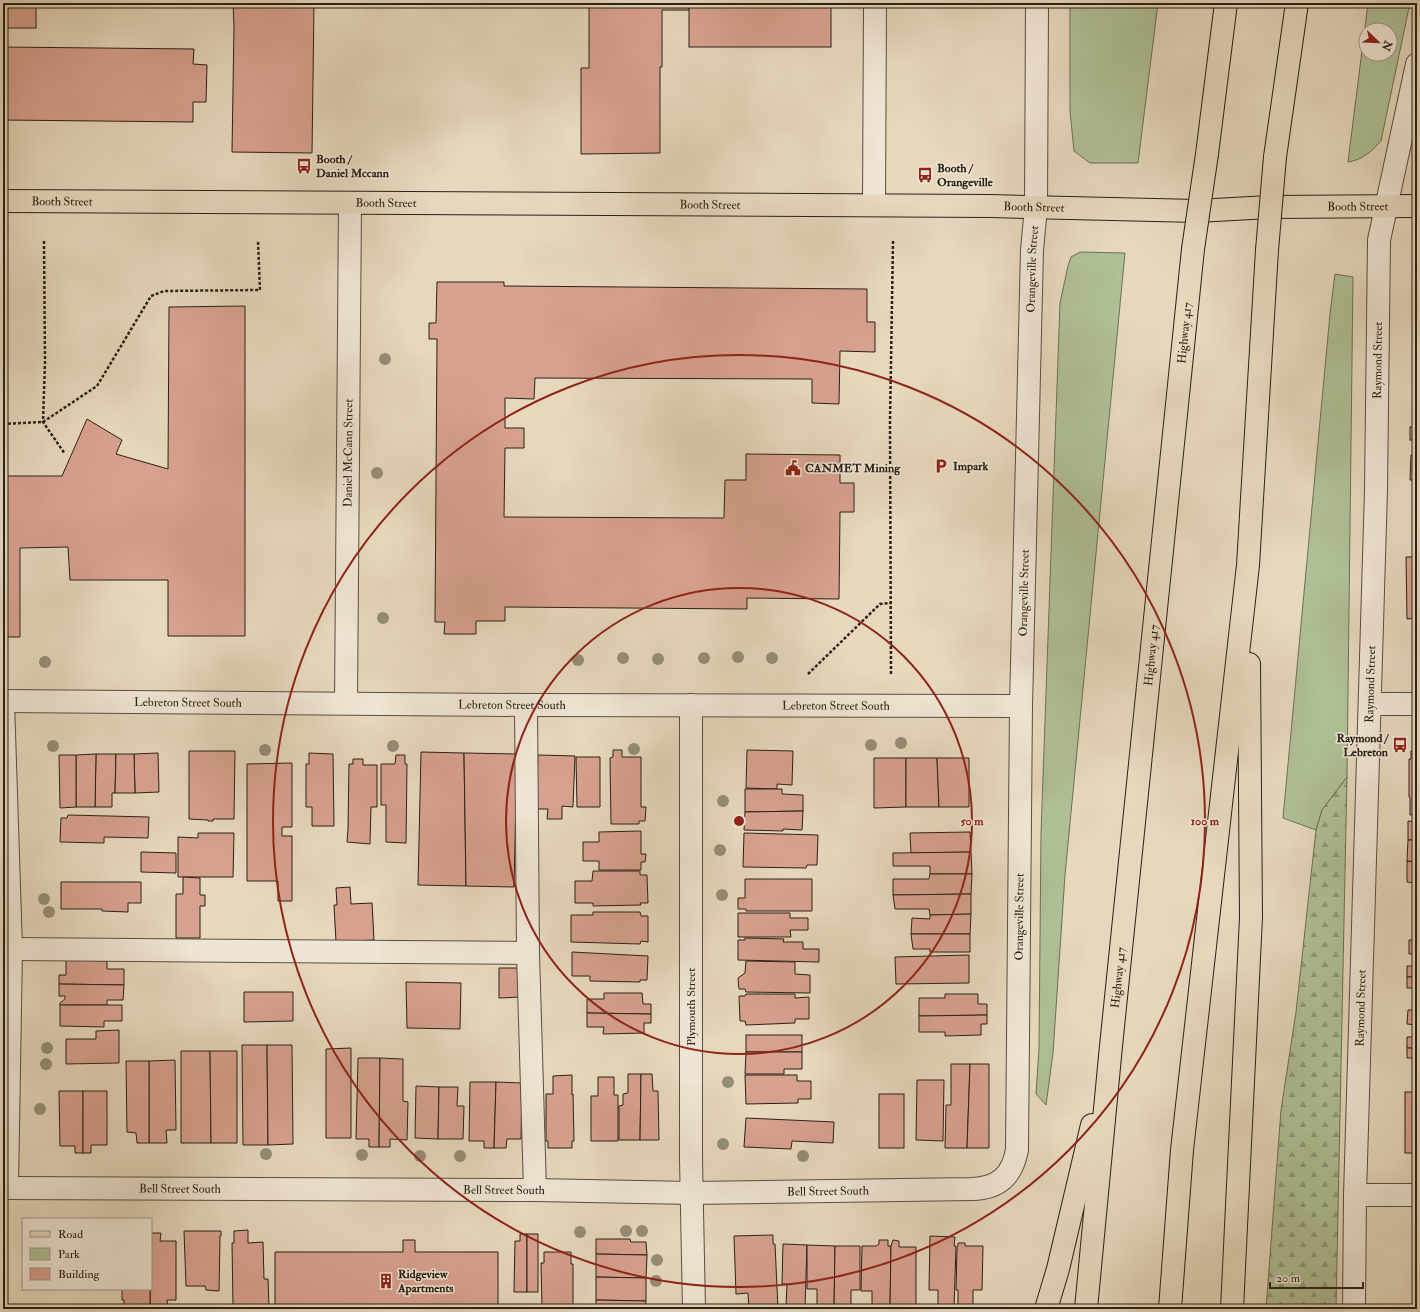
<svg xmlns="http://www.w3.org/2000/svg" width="1420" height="1312" font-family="'IM FELL Double Pica',serif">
<defs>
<pattern id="forest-firs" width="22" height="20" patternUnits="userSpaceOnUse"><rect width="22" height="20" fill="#afbf96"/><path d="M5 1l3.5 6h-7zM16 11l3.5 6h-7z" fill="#8f9b79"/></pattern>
</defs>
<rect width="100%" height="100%" fill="#e6d7bd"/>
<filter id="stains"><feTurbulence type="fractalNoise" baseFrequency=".005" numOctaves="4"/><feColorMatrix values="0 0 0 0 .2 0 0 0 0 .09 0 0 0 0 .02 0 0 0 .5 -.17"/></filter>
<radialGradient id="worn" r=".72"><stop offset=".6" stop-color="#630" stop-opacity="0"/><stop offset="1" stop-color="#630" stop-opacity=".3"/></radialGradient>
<!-- green -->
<g fill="#afbf96" stroke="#6c7056" fill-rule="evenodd">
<path d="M1070,3H1158L1138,163H1090L1074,151L1070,111Z"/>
<path d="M1368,3H1410L1381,141C1371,152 1362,160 1348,162ZM1366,30H1390V54H1366Z"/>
<path d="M1080,252L1125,253L1065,875L1053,1053L1046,1105L1036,1094L1039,1049L1041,833L1060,303L1068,266L1071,257Z"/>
<path d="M1335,274L1353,277L1347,777L1322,810L1316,830L1283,818L1330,314Z"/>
</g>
<!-- forest -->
<path fill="url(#forest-firs)" stroke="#6c7056" d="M1347,777L1336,1309H1266L1281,1110L1296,1012L1316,830L1322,810Z"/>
<!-- building -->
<g fill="#d7a18f" stroke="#2a2115">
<rect x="3" y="3" width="33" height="25"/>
<path d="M233,3H314L312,153L232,152L234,26Z"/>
<path d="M589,3H689V10H662V67H660V153L581,154V68H589Z"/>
<rect x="689" y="3" width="142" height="44"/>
<path d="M3,47L194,49L193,64L207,65L206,102H193V122L3,120Z"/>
<path d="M437,282H504V286L867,289V322H875V352L840,351L839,404L812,403V379L535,378L534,399L505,398V428H524V448H505L504,517L724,518L725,480H746V454L840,455V483H854V512H840L839,599L747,598V609L505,607V621H476V634H444L445,622H435L437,339H429V323H436Z"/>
<path d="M245,306V636H168V580H70L68,547L20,548V637H3V476H62L87,419L122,440L116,454L168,469L169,307Z"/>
<rect x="1410" y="427" width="7" height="13"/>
<path d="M1411,455L1417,456V480H1410Z"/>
<path d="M1406,557H1417V618L1407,619Z"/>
<path d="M613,750H622V757H641V807H646L645,821H639V824H611L610,758L613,757Z"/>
<path d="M747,750L793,751L792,785L777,784V789L746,788Z"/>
<path d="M189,751H235L234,819H213V821H208V820L189,819Z"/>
<path d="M1411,751H1417V815H1410V797H1409V759H1411Z"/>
<path d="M421,752L464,753L466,886L418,885Z"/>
<path d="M158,753L159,792L135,793L134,754Z"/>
<path d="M309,753L333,754L334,826H312V807H306V764H309Z"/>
<path d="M464,753L517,754L514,887L466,886Z"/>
<path d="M96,754H116L115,793H112V807H95Z"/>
<path d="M96,754L95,807H76V755Z"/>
<path d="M116,754H134L135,793H115Z"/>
<path d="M59,755H76V807L60,808Z"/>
<path d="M396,755H405V764H407L406,843L386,842V805H381V764H395Z"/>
<path d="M538,755L575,756L573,807L562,806V819H547L548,809H536Z"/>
<path d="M576,757H600V807H577Z"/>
<path d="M874,758H906V807L874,808Z"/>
<path d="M906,758H937L939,807H906Z"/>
<path d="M937,758H969V807H939Z"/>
<path d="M353,759H363V765H377V807H371L370,844L347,842L348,829L349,764H353Z"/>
<path d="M292,763V827H282V836H292V901H278V881H247V764Z"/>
<path d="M745,789H782V794L803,795V811L745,812Z"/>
<path d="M803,811L802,830L783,829V831L744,830L745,812Z"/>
<path d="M68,815L149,817L148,838L104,837V843L60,842L61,818H67Z"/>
<path d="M1408,821L1417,822V840H1408Z"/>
<path d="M641,831V854H646L645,862H641V870H599V861H583V842H599V832Z"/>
<path d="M970,832L971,852L911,853L910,833Z"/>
<path d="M198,833H234L233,877H178V837L198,838Z"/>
<path d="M744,833L818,835L817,865H807L806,868L743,867Z"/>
<path d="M1408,840H1417V862L1407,861Z"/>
<path d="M141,852L176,853V873L141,872Z"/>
<path d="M971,852L972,874H930V866H893V853Z"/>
<path d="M1407,861L1417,862V883L1407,882Z"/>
<path d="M593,871H640V875H647L648,903H640L641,905L593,906V903H575V881H592Z"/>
<path d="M930,874H972L971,894L893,895V879H929Z"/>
<path d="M183,877L200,878V895H205V906H200V938H176V894H183Z"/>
<path d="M745,879H812V911H746V909H738V898H745Z"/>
<path d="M61,882H141V903H128V912L102,911V909H61Z"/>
<path d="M350,887L351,904L372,903L374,940L336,942L334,905H337L336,888Z"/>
<path d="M971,894V914L930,915L929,909H895L893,895Z"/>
<path d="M593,912H640L641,916H648V942L641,941L640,944L571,942V915H593Z"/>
<path d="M738,913H790V918H808V930H790L791,937H738Z"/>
<path d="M971,914L970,934H911L912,918L930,919V915Z"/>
<path d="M1416,925H1417V953L1409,954V940H1417Z"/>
<path d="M911,934H970V952H930V949H913Z"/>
<path d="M745,938L784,939L783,942H803V949H819V962L738,960V940H745Z"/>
<path d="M572,952L648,956L647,980H640V982L590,981V976H572Z"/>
<path d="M1413,953H1417V977H1407V966H1413Z"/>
<path d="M969,955V983L896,984L895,957Z"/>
<path d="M66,960L107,961V969H124V985L59,984V975H66Z"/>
<path d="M746,961L795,962V974L810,975V993L746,992L745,989H739L738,978L745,973Z"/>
<path d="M499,968H520L521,997L499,998Z"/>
<path d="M1407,977H1417V1000H1413V988H1407Z"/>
<path d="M406,982L461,983L460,1029L407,1028Z"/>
<path d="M59,984L124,985L123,1000H107V1005H60V1003L65,999V996H59Z"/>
<path d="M244,992H293V1021L244,1022Z"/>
<path d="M604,993H642L643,1004H651V1014L587,1013V999H604Z"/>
<path d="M746,994H795V998L809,997V1019H795V1023L746,1025L745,1021H740L739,996H745Z"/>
<path d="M945,994H978V1004H987V1015L919,1016V998H945Z"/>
<path d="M1413,1000H1417V1025L1407,1024L1408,1010H1413Z"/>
<path d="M60,1005H122V1021H104V1027L60,1026Z"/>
<path d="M587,1013L651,1014V1023H644V1033L603,1034L604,1027H587Z"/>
<path d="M987,1015V1024H981V1035L945,1036V1032H919V1016Z"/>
<path d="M1414,1025H1417V1048H1407V1037H1414Z"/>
<path d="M119,1030V1063L66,1064V1039H96V1031Z"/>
<rect x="746" y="1035" width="56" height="17"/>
<path d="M242,1045H267L268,1145H243Z"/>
<path d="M267,1045H292L293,1144L268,1145Z"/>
<path d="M351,1048V1138H326V1049Z"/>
<path d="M1407,1048H1417V1071H1413V1058H1407Z"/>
<path d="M181,1051H210L211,1143H181Z"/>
<path d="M210,1051H237V1143H211Z"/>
<path d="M746,1052H802V1069H784V1074H745Z"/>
<path d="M358,1058H380L379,1147H369V1139H356Z"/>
<path d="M380,1058L403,1059V1101L408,1102L407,1140L390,1139V1147H379Z"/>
<path d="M175,1060L176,1130H166L167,1143H149V1061Z"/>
<path d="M126,1061H149V1143H137L136,1133L127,1132Z"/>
<path d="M951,1064H970L967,1148H945L946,1105H951Z"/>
<path d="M970,1064H989V1148H967Z"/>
<path d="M628,1074H641L640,1140H619V1106L623,1105V1094L628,1093Z"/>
<path d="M641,1074H652L653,1091H658L659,1140H640Z"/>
<path d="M572,1075V1095L573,1094L574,1141H572V1148H548V1141H546V1094H553V1076Z"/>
<path d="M745,1075H797V1081H811V1099H798V1103L746,1104Z"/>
<path d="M598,1077H614V1095H618V1141H591V1096H598Z"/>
<path d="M917,1080H944L943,1141L916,1140Z"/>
<path d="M470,1082H496L494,1148H484V1141H469Z"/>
<path d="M496,1082L522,1083L521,1139H507L506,1148H494Z"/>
<path d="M416,1086L439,1087L438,1139L415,1138Z"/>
<path d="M439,1087H458L457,1106H464L463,1139H438Z"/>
<path d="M59,1091H83V1153H75V1146H60Z"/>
<path d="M83,1091H107V1145H91V1153H83Z"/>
<rect x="1405" y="1092" width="12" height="61"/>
<rect x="879" y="1094" width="25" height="54"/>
<path d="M746,1118L834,1122L833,1143L792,1141L791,1149L744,1147Z"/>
<path d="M248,1230V1243L263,1242L264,1279H268L269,1307H266V1309H252V1307H233L232,1243H234V1231Z"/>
<path d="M184,1231H221V1236H220L219,1291L206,1290L205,1286H186Z"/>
<path d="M151,1233H161L160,1241H176V1300H167L168,1309H150V1289H151Z"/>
<path d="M520,1234H527V1292H514L515,1241H520Z"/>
<rect x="527" y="1234" width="11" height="58"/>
<path d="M773,1235V1244H775L778,1309H749L748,1293L736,1294L734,1236Z"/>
<path d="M930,1236L955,1237L954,1246H956L954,1309H938V1290H929Z"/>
<path d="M596,1239H630L631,1242H646L647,1255L596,1254Z"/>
<path d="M403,1240H415V1252H498V1309H275V1252H403Z"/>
<path d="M879,1240H888V1246H891L890,1306H872V1291H861L862,1246H876L879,1244Z"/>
<path d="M893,1240L899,1241V1247H916V1309H893V1306H890L891,1246Z"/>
<path d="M958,1243H965V1246H983L982,1290H973V1309H958V1290H956L957,1247L958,1246Z"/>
<path d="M783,1244L807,1245L805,1307L786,1306L787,1284H782Z"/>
<path d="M807,1245L835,1246L834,1309H817V1289H807Z"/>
<path d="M835,1246H860V1290H851V1309H834Z"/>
<path d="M544,1252H571V1264H573V1309H552V1306H542L541,1263H544Z"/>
<path d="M596,1254L647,1255L646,1278L596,1277Z"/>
<path d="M596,1277L646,1278V1301L596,1300Z"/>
<path d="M122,1289H150V1309H124V1300H122Z"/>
<path d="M596,1300L646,1301L645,1309H596Z"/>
</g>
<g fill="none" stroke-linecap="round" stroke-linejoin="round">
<!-- minor casing -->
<g stroke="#594e3f" stroke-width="24">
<g id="minor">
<path d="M874,205L875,3"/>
<path id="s1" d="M3,701L526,705L1021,706"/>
<path d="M3,701L11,949L7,1188"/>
<path id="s2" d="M346,703L350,203"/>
<path d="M1371,704H1417"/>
<path d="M526,705L528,953L535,1190"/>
<path d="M691,705V1159L694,1309"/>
<path d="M11,949L528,953"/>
<path id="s3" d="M3,1188L535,1190L692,1193L972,1189C999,1188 1012,1176 1017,1150L1021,706L1032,250L1036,207L1037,3"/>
<path d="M1355,1195H1417"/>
<path id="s4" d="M1354,1309L1355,1195L1376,490L1379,240L1417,64"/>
</g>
</g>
<!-- major casing -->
<g stroke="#2a2115" stroke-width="24">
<g id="major">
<path id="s5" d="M3,201L990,206L1197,211L1269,207L1417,206"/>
</g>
</g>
<!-- highway casing -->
<g stroke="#2a2115" stroke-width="24">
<g id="highway">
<path d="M1207,154L1226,3"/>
<path d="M1275,157L1297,3"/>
<path d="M1046,1309L1058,1269L1092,1125"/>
<path id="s6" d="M1086,1309L1111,1046L1193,249"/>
<path d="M1170,1309L1182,1150L1248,565L1267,250"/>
<path d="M1232,1309L1251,917L1249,664"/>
</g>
</g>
<!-- path -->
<g stroke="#2a2115" stroke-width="2.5" stroke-dasharray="3 2" stroke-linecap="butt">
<path d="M44,241L45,362L43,422L65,454"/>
<path d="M3,424L43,422L97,386L151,296L164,291L260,290L258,241"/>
<path d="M808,674L880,604L891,603"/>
<path d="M891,674L890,422L893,241"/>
</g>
<!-- minor -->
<use href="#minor" stroke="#efe5d4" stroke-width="22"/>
<!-- major -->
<use href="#major" stroke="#e6d7bd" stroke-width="22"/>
<!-- highway -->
<use href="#highway" stroke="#e6d7bd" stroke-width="22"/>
<!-- highway-bridge casing -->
<g stroke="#2a2115" stroke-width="24" stroke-linecap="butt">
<g id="highway-bridge">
<path d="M1193,249L1207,154"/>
<path d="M1267,250L1275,157"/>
</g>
</g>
<!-- highway-bridge -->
<use href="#highway-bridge" stroke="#e6d7bd" stroke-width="22"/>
</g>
<!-- trees -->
<g fill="#958d76">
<circle cx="385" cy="359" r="6"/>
<circle cx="377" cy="473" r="6"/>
<circle cx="383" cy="618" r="6"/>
<circle cx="738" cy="657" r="6"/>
<circle cx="623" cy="658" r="6"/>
<circle cx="704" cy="658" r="6"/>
<circle cx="772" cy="658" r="6"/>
<circle cx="658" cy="659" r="6"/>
<circle cx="578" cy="660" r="6"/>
<circle cx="45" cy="662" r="6"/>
<circle cx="901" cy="743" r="6"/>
<circle cx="871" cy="745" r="6"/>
<circle cx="53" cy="746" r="6"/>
<circle cx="393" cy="746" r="6"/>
<circle cx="634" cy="749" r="6"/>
<circle cx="265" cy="750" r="6"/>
<circle cx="723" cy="801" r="6"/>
<circle cx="720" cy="850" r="6"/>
<circle cx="722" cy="895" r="6"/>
<circle cx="44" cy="899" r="6"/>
<circle cx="49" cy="912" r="6"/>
<circle cx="47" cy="1048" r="6"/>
<circle cx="46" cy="1064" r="6"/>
<circle cx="728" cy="1082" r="6"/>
<circle cx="40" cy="1109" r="6"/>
<circle cx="723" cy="1144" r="6"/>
<circle cx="266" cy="1154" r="6"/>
<circle cx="362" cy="1155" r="6"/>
<circle cx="420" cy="1156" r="6"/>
<circle cx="460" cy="1156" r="6"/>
<circle cx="803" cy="1156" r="6"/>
<circle cx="626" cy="1231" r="6"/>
<circle cx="642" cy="1231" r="6"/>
<circle cx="580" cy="1232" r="6"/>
<circle cx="657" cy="1260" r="6"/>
<circle cx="656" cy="1281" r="6"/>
</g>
<!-- distance rings -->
<g fill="none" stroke="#8f2418" stroke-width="2">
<circle cx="739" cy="821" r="233"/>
<circle cx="739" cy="821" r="466"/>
</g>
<!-- icons -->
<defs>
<g id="bus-bare" transform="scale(1.2)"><path d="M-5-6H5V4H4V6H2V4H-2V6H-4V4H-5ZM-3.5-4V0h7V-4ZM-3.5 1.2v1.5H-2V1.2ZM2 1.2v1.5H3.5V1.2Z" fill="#8f2418" stroke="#efe5d4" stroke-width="2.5" paint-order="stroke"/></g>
<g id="parking-bare" transform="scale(1.2)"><path d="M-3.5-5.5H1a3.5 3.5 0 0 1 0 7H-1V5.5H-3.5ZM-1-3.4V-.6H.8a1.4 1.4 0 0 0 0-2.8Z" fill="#8f2418" stroke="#efe5d4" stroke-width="2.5" paint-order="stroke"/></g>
<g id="civic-bare" transform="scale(1.2)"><path d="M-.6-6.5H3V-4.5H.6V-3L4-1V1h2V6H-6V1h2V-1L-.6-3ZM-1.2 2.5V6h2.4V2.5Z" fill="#8f2418" stroke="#efe5d4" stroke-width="2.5" paint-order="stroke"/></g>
<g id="building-bare" transform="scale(1.2)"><path d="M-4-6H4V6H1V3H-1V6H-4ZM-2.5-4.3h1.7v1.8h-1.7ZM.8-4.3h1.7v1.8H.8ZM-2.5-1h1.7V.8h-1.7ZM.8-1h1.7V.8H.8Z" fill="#8f2418" stroke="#efe5d4" stroke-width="2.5" paint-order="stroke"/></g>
</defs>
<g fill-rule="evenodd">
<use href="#bus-bare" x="304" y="166"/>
<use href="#bus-bare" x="925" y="175"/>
<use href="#parking-bare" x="941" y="466"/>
<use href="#civic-bare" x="793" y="468"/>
<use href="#bus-bare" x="1400" y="745"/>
<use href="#building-bare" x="386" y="1281"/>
</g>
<g text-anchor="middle" stroke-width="3" stroke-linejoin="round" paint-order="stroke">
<!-- poi labels -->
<g font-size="12" font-weight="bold" fill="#2a2115" stroke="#efe5d4" text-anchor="start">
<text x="316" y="163">Booth /<tspan x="316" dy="14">Daniel Mccann</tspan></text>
<text x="937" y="172">Booth /<tspan x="937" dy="14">Orangeville</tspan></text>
<text x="953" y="470">Impark</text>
<text x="805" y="472">CANMET Mining</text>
<text x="1388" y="742" text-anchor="end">Raymond /<tspan x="1388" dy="14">Lebreton</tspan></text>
<text x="398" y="1278">Ridgeview<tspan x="398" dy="14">Apartments</tspan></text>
</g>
<!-- street labels -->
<g font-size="12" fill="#2a2115" stroke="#efe5d4">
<text dy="4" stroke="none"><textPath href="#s5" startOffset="59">Booth Street</textPath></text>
<text dy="4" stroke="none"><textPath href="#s5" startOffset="383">Booth Street</textPath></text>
<text dy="4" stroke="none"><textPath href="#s5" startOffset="707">Booth Street</textPath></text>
<text dy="4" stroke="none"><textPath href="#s5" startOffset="1355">Booth Street</textPath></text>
<text dy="4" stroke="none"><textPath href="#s5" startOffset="1031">Booth Street</textPath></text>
<text dy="4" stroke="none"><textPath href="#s3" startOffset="1916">Orangeville Street</textPath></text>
<text dy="4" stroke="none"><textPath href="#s6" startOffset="981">Highway 417</textPath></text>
<text dy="4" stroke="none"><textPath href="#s4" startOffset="949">Raymond Street</textPath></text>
<text dy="4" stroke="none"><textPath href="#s2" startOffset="250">Daniel McCann Street</textPath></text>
<text dy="4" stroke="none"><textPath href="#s3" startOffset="1592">Orangeville Street</textPath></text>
<text dy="4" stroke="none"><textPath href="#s6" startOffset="657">Highway 417</textPath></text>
<text dy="4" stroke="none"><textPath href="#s4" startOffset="625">Raymond Street</textPath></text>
<text dy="4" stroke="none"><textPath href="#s1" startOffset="185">Lebreton Street South</textPath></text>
<text dy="4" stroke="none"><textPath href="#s1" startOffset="509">Lebreton Street South</textPath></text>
<text dy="4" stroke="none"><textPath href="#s1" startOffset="833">Lebreton Street South</textPath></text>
<text dy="4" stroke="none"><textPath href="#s3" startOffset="1268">Orangeville Street</textPath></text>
<text dy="4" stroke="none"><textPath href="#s6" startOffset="333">Highway 417</textPath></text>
<text transform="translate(691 1007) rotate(-90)" y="4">Plymouth Street</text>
<text dy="4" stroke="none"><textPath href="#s4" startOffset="301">Raymond Street</textPath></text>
<text dy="4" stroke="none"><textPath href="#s3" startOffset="177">Bell Street South</textPath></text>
<text dy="4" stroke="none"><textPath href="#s3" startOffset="501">Bell Street South</textPath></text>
<text dy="4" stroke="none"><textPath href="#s3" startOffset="825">Bell Street South</textPath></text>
</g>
</g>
<circle cx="739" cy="821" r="6" fill="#8f2418" stroke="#efe5d4" stroke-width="2"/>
<g font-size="12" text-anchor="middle" font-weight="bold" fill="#8f2418" stroke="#efe5d4" stroke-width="3" stroke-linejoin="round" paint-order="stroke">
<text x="972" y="825">50 m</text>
<text x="1205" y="825">100 m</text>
</g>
<!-- margin -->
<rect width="1420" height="1312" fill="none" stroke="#e6d7bd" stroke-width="16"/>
<rect x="4" y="4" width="1412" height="1304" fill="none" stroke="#2a2115" stroke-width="2"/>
<rect x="8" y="8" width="1404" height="1296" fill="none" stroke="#2a2115"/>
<!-- legend -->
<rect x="22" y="1218" width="130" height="72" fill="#efe5d4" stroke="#a09788"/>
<rect x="30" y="1231" width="20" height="6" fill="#e6d7bd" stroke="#a09788"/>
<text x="58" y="1238" font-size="12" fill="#2a2115">Road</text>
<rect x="30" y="1248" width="20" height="12" fill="#afbf96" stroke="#a09788"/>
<text x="58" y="1258" font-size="12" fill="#2a2115">Park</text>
<rect x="30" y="1268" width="20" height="12" fill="#d7a18f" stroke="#a09788"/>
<text x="58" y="1278" font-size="12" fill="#2a2115">Building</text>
<!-- north arrow -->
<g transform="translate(1378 42) rotate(113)"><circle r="19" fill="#efe5d4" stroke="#a09788"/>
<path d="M0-3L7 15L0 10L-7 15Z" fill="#8f2418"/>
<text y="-6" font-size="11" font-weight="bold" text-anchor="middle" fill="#2a2115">N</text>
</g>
<!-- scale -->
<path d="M1270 1282v6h93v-6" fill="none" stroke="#2a2115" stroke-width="2"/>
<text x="1276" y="1282" font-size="12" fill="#2a2115" stroke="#efe5d4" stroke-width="3" paint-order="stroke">20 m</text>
<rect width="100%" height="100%" filter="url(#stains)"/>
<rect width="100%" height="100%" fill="url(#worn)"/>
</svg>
